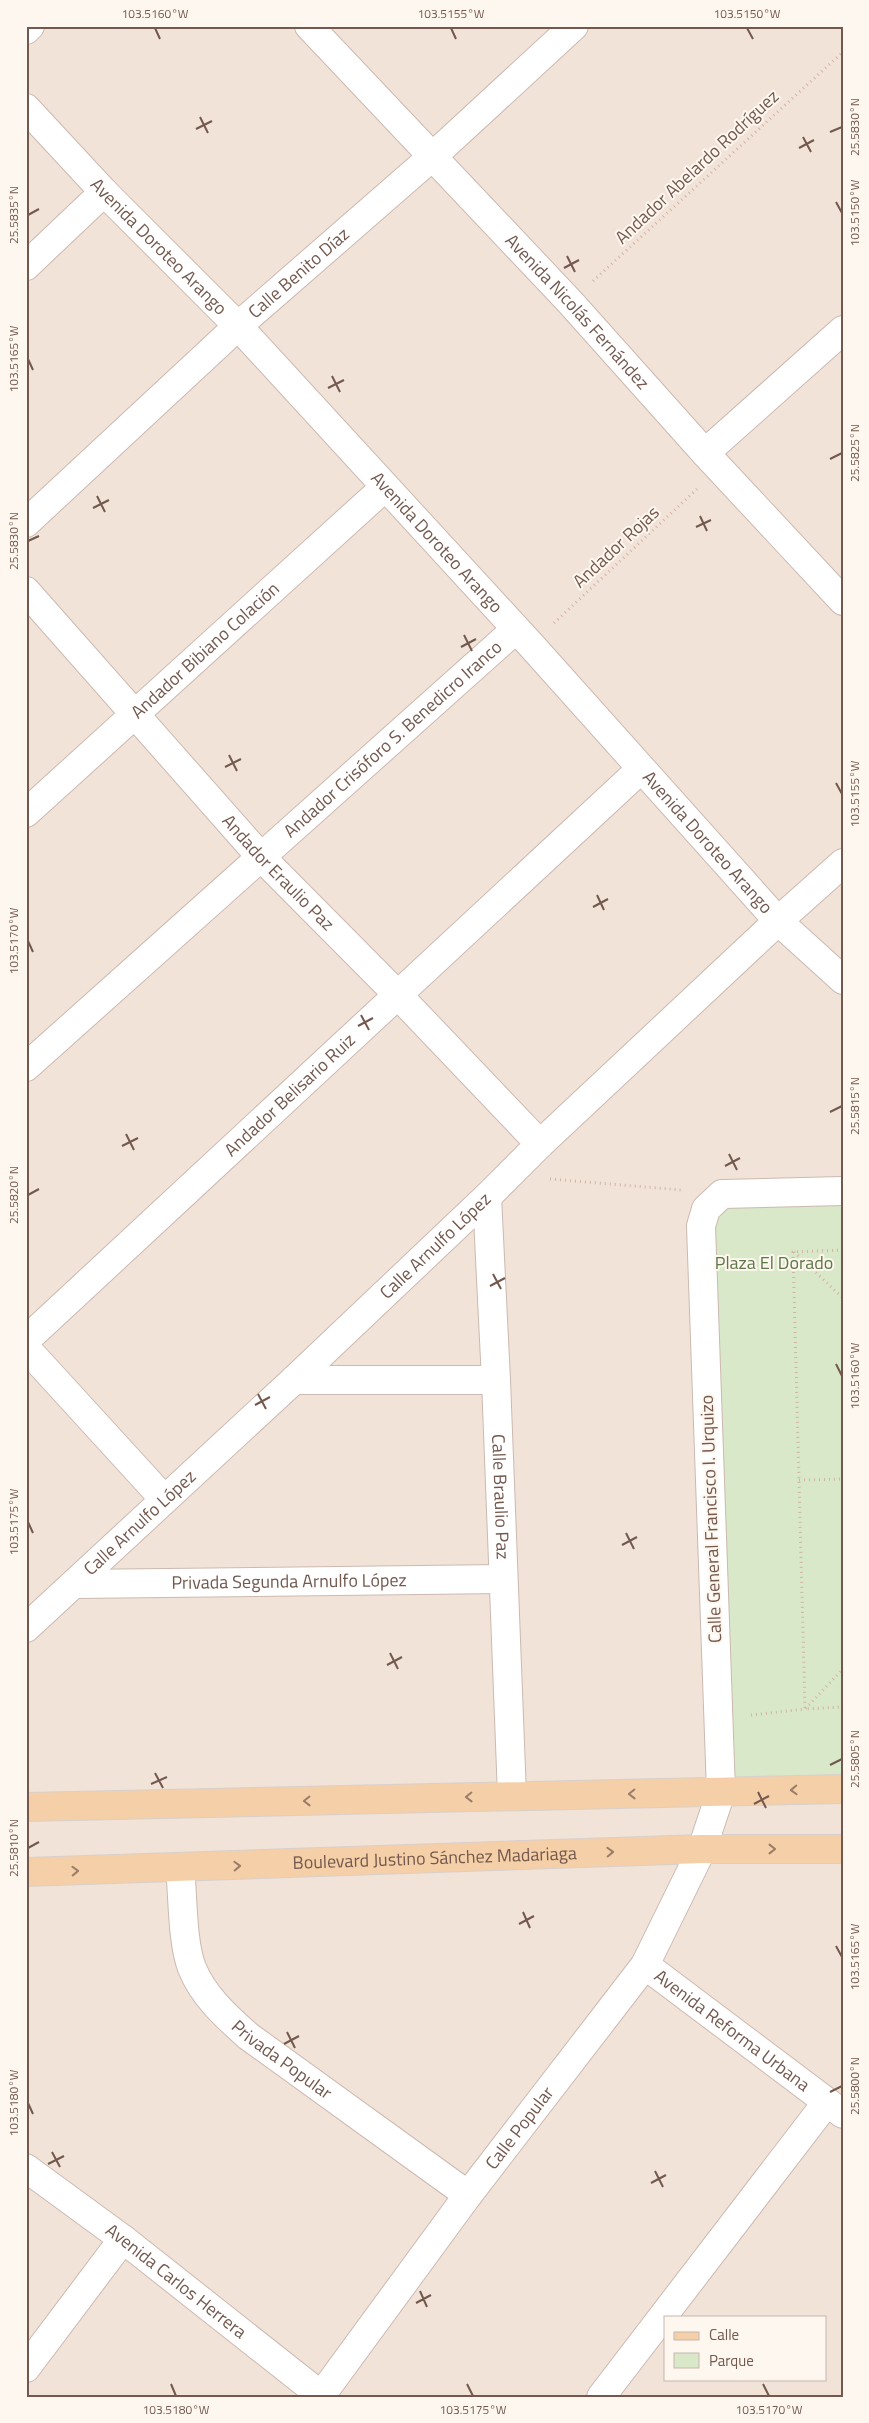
<svg xmlns="http://www.w3.org/2000/svg" width="869" height="2423" font-family="'Titillium Web',sans-serif">
<rect width="100%" height="100%" fill="#fbf2e9"/>
<!-- residential -->
<path fill="#f2e3d8" fill-rule="evenodd" d="M26,26H843V2397H26ZM665,2317H825V2379H665Z"/>
<!-- green -->
<path fill="#d8e8c8" d="M843,1194V1780L727,1783L708,1209Z"/>
<g fill="none" stroke-linecap="round" stroke-linejoin="round">
<!-- minor casing -->
<g stroke="#ccb9b0" stroke-width="30">
<g id="minor">
<path id="s1" d="M309,26L570,302L705,453L843,601"/>
<path d="M26,30L30,26"/>
<path id="s2" d="M26,108L104,192L238,326L531,645L778,921L843,980"/>
<path d="M26,266L104,192"/>
<path d="M705,453L843,330"/>
<path id="s3" d="M26,523L238,326L433,156L574,26"/>
<path id="s4" d="M26,591L260,856L397,994L540,1144"/>
<path id="s5" d="M26,813L384,488"/>
<path id="s6" d="M26,1067L515,630"/>
<path id="s7" d="M487,1197L496,1380L512,1796"/>
<path id="s8" d="M26,1340L641,769"/>
<path d="M26,1348L164,1499"/>
<path d="M294,1380H496"/>
<path id="s9" d="M75,1584L503,1579"/>
<path id="s10" d="M26,1628L294,1380L487,1197L540,1144L778,921L843,863"/>
<path id="s11" d="M180,1868C183,1896 182,1943 192,1968C203,1996 227,2017 248,2036L468,2195"/>
<path id="s12" d="M645,1965L843,2114"/>
<path id="s13" d="M26,2168L123,2239L323,2397"/>
<path d="M26,2368L123,2239"/>
<path id="s14" d="M320,2397L468,2195L645,1965L702,1849L721,1792L701,1226L706,1209L722,1194L843,1191"/>
<path d="M601,2397L827,2102"/>
</g>
</g>
<!-- major casing -->
<g stroke="#d8d0cd" stroke-width="30">
<g id="major">
<path d="M26,1807L843,1789"/>
<path id="s15" d="M26,1872L702,1849H843"/>
</g>
</g>
<!-- path -->
<g stroke="#d3b3a6" stroke-width="3" stroke-dasharray="1 4" stroke-linecap="butt">
<path d="M593,281L843,52"/>
<path d="M554,623L697,489"/>
<path d="M550,1179L681,1190"/>
<path d="M843,1250L793,1252L805,1709L843,1707"/>
<path d="M794,1252L843,1298"/>
<path d="M799,1480L843,1479"/>
<path d="M751,1715L805,1709L843,1669"/>
</g>
<!-- minor -->
<use href="#minor" stroke="#fff" stroke-width="28"/>
<!-- major -->
<use href="#major" stroke="#f4cfa7" stroke-width="28"/>
</g>
<!-- one-way arrows -->
<defs><path id="oneway-chevron" d="M-2-3.5L2.5 0L-2 3.5" fill="none" stroke-width="1.6" stroke-linecap="round" stroke-linejoin="round" transform="scale(1.25)"/></defs>
<g stroke="#9a7c69">
<use href="#oneway-chevron" transform="translate(794 1790) rotate(178)"/>
<use href="#oneway-chevron" transform="translate(632 1794) rotate(179)"/>
<use href="#oneway-chevron" transform="translate(469 1797) rotate(179)"/>
<use href="#oneway-chevron" transform="translate(307 1801) rotate(179)"/>
<use href="#oneway-chevron" transform="translate(772 1849)"/>
<use href="#oneway-chevron" transform="translate(610 1852) rotate(-2)"/>
<use href="#oneway-chevron" transform="translate(237 1866) rotate(-2)"/>
<use href="#oneway-chevron" transform="translate(75 1871) rotate(-2)"/>
</g>
<!-- ticks -->
<path fill="none" stroke="#73584e" stroke-width="2" d="M155,28L160,39M451,28L456,39M747,28L753,39M200,117L208,133M196,129L212,121M830,132L842,127M803,137L811,152M799,148L814,140M836,202L842,213M28,215L39,209M567,256L575,272M564,268L579,260M28,359L33,370M332,376L340,392M328,388L344,380M830,459L842,453M97,496L105,512M93,508L109,500M700,516L707,531M696,527L711,520M28,541L39,536M464,635L472,651M461,647L476,639M229,755L237,771M225,767L241,759M836,783L842,794M597,895L604,910M593,907L608,899M28,941L33,952M361,1015L369,1030M358,1026L373,1018M830,1112L842,1106M126,1134L134,1150M122,1146L138,1138M729,1154L737,1170M725,1166L740,1158M28,1195L39,1189M493,1274L501,1289M490,1286L505,1278M836,1364L842,1376M258,1394L266,1409M255,1405L270,1397M28,1522L33,1533M626,1533L634,1549M622,1545L637,1537M390,1653L398,1669M387,1665L402,1657M830,1765L842,1759M155,1773L163,1788M151,1784L167,1777M758,1792L766,1808M754,1804L769,1796M28,1848L39,1842M523,1912L530,1928M519,1924L534,1916M836,1946L842,1957M287,2032L295,2048M284,2044L299,2036M830,2092L842,2086M28,2103L33,2114M52,2152L60,2167M48,2164L64,2156M655,2171L663,2187M651,2183L666,2175M420,2291L427,2307M416,2303L431,2295M171,2384L176,2396M467,2384L473,2396M763,2384L769,2396"/>
<g text-anchor="middle" stroke-width="4" stroke-linejoin="round" paint-order="stroke">
<!-- street labels -->
<g font-size="18" fill="#73584e" stroke="#fef7ef">
<text transform="translate(697 167) rotate(-43)" y="6">Andador Abelardo Rodríguez</text>
<text dy="6" stroke="none"><textPath href="#s2" startOffset="192">Avenida Doroteo Arango</textPath></text>
<text dy="6" stroke="none"><textPath href="#s3" startOffset="370">Calle Benito Díaz</textPath></text>
<text dy="6" stroke="none"><textPath href="#s1" startOffset="392">Avenida Nicolás Fernández</textPath></text>
<text dy="6" stroke="none"><textPath href="#s2" startOffset="598">Avenida Doroteo Arango</textPath></text>
<text transform="translate(616 547) rotate(-43)" y="6">Andador Rojas</text>
<text dy="6" stroke="none"><textPath href="#s5" startOffset="242">Andador Bibiano Colación</textPath></text>
<text dy="6" stroke="none"><textPath href="#s6" startOffset="492">Andador Crisóforo S. Benedicro Iranco</textPath></text>
<text dy="6" stroke="none"><textPath href="#s2" startOffset="1002">Avenida Doroteo Arango</textPath></text>
<text dy="6" stroke="none"><textPath href="#s4" startOffset="378">Andador Eraulio Paz</textPath></text>
<text dy="6" stroke="none"><textPath href="#s8" startOffset="360">Andador Belisario Ruiz</textPath></text>
<text dy="6" stroke="none"><textPath href="#s10" startOffset="560">Calle Arnulfo López</textPath></text>
<text dy="6" stroke="none"><textPath href="#s7" startOffset="300">Calle Braulio Paz</textPath></text>
<text transform="translate(711 1519) rotate(-92)" y="6">Calle General Francisco I. Urquizo</text>
<text dy="6" stroke="none"><textPath href="#s10" startOffset="155">Calle Arnulfo López</textPath></text>
<text dy="6" stroke="none"><textPath href="#s9" startOffset="214">Privada Segunda Arnulfo López</textPath></text>
<text dy="6" stroke="none"><textPath href="#s15" startOffset="409">Boulevard Justino Sánchez Madariaga</textPath></text>
<text dy="6" stroke="none"><textPath href="#s12" startOffset="109">Avenida Reforma Urbana</textPath></text>
<text dy="6" stroke="none"><textPath href="#s11" startOffset="231">Privada Popular</textPath></text>
<text dy="6" stroke="none"><textPath href="#s14" startOffset="335">Calle Popular</textPath></text>
<text dy="6" stroke="none"><textPath href="#s13" startOffset="188">Avenida Carlos Herrera</textPath></text>
</g>
<!-- park labels -->
<g font-size="18" fill="#5b7847" stroke="#fef7ef">
<text x="774" y="1269">Plaza El Dorado</text>
</g>
</g>
<!-- border -->
<rect width="869" height="2423" fill="none" stroke="#fef7ef" stroke-width="55"/>
<!-- legend -->
<rect x="664" y="2316" width="162" height="65" fill="#fef7ef" stroke="#c6b7af"/>
<rect x="674" y="2332" width="25" height="8" fill="#f4cfa7" stroke="#c6b7af"/>
<text x="709" y="2340" font-size="15" fill="#73584e">Calle</text>
<rect x="674" y="2353" width="25" height="15" fill="#d8e8c8" stroke="#c6b7af"/>
<text x="709" y="2366" font-size="15" fill="#73584e">Parque</text>
<rect x="28" y="28" width="814" height="2368" fill="none" stroke="#73584e" stroke-width="2"/>
<g font-size="12" text-anchor="middle" fill="#73584e">
<text x="155" y="18">103.5160°W</text>
<text x="451" y="18">103.5155°W</text>
<text x="747" y="18">103.5150°W</text>
<text transform="translate(855 127) rotate(-90)" y="4">25.5830°N</text>
<text transform="translate(855 213) rotate(-90)" y="4">103.5150°W</text>
<text transform="translate(14 215) rotate(-90)" y="4">25.5835°N</text>
<text transform="translate(14 359) rotate(-90)" y="4">103.5165°W</text>
<text transform="translate(855 453) rotate(-90)" y="4">25.5825°N</text>
<text transform="translate(14 541) rotate(-90)" y="4">25.5830°N</text>
<text transform="translate(855 794) rotate(-90)" y="4">103.5155°W</text>
<text transform="translate(14 941) rotate(-90)" y="4">103.5170°W</text>
<text transform="translate(855 1106) rotate(-90)" y="4">25.5815°N</text>
<text transform="translate(14 1195) rotate(-90)" y="4">25.5820°N</text>
<text transform="translate(855 1376) rotate(-90)" y="4">103.5160°W</text>
<text transform="translate(14 1522) rotate(-90)" y="4">103.5175°W</text>
<text transform="translate(855 1759) rotate(-90)" y="4">25.5805°N</text>
<text transform="translate(14 1848) rotate(-90)" y="4">25.5810°N</text>
<text transform="translate(855 1957) rotate(-90)" y="4">103.5165°W</text>
<text transform="translate(855 2086) rotate(-90)" y="4">25.5800°N</text>
<text transform="translate(14 2103) rotate(-90)" y="4">103.5180°W</text>
<text x="176" y="2414">103.5180°W</text>
<text x="473" y="2414">103.5175°W</text>
<text x="769" y="2414">103.5170°W</text>
</g>
</svg>
